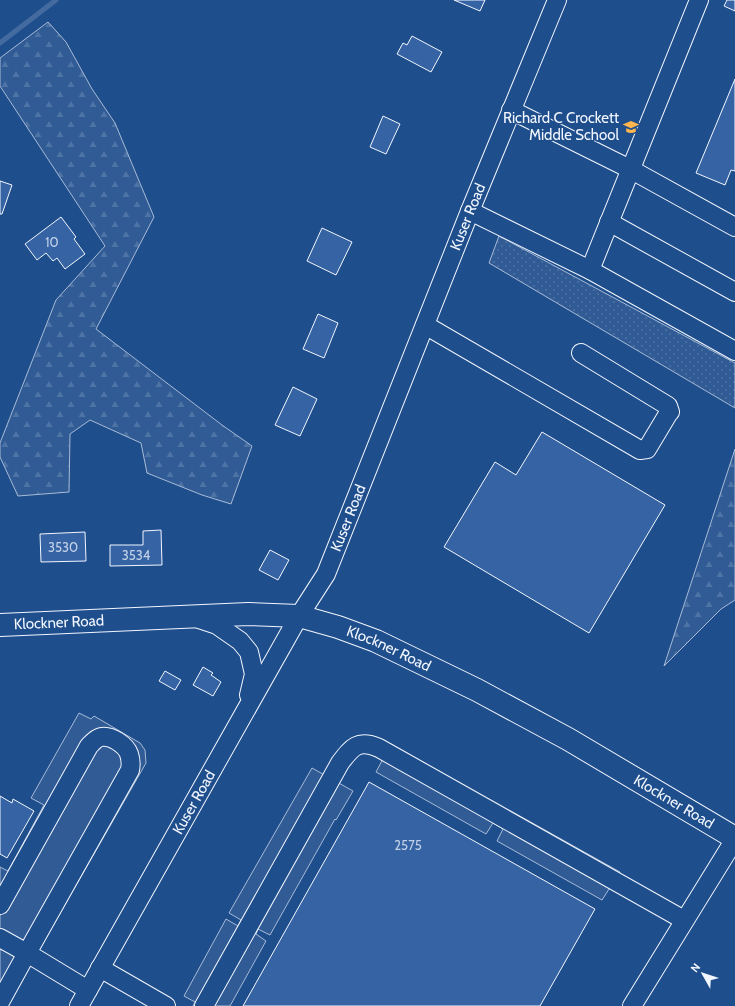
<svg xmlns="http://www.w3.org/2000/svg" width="735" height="1006" font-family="Cabin,sans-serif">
<defs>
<pattern id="grass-dots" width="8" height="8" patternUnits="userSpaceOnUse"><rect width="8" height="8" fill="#305b95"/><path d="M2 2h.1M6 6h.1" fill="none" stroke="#4e73a5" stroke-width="1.8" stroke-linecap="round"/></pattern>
<pattern id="forest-firs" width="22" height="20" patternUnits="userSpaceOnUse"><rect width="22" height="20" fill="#305b95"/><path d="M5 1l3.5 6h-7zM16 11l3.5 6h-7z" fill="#4e73a5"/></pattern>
</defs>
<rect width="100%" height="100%" fill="#1f4e8c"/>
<!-- grass -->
<path fill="url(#grass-dots)" stroke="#a8bbd7" d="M499,236L735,363V408L489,263Z"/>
<!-- forest -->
<g fill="url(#forest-firs)" stroke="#a8bbd7">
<path d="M48,22L66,42L92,89L115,123L154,217L96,329L222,425L252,446L231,504L202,495L147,473L141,443L90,420L70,434L69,492L18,496L0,457V443L56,300L105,246L0,86V58Z"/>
<path d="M735,449V600L721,609L664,666Z"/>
</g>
<!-- pitch -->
<g fill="#305b95" stroke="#a8bbd7">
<path d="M79,713L91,719L94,716L140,743L145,750L146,763L7,1006H0V867L8,871L44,805L31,798Z"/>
<path d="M391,744L620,872L602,900L497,841L503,829L493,823L486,834L376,772Z"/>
<path d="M312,768L353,791L336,820L335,819L270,935L258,929L256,934L266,941L230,1006H193L195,1002L184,996L226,919L238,926L241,920L229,913Z"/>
</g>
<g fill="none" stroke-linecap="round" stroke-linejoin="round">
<!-- stream -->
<path stroke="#446ba0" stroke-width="5" d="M0,43L56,0"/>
</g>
<!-- building -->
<g fill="#3563a3" stroke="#f2f6ff">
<path d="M454,0H485L480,11Z"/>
<path d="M727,0H735V11L724,6Z"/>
<path d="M412,36L442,52L431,72L397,54L403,43L407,45Z"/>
<path d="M735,79V171L731,170L725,185L696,173Z"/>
<path d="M383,116L400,124L386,154L370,147Z"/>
<path d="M0,181L12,185L2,214H0Z"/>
<path d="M61,217L76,237L74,239L85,254L65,269L57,258L53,261L46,253L37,260L25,244Z"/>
<path d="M322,228L352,242L336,275L307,261Z"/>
<path d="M318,314L338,323L324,358L303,349Z"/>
<path d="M293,387L317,399L300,436L275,425Z"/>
<path d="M542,432L665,505L589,633L444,547L495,462L516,475Z"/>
<path d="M161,530L162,565L110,566V545H143V531Z"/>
<path d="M85,532L86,561L41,562L40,534Z"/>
<path d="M270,550L289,560L278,580L259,570Z"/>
<path d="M203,667L213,673L211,675L221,682L213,696L193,685Z"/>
<path d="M165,671L181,680L175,690L159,681Z"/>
<path d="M369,782L595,909L540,1006H243Z"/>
<path d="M0,796L12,803L13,799L34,811L7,858L0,854Z"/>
</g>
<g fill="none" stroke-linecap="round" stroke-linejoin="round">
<!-- minor casing -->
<g stroke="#f2f6ff" stroke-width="20">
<g id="minor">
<path d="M511,110L630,169L735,227"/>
<path d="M470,211L590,270L735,351"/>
<path d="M609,222L735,292"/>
<path d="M590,270L699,0"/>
<path d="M425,325L640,450L647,449L668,414L670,412L668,406L581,353"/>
<path d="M196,618L217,625L240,641L249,652L254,674L249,695"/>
<path d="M0,905L89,746C92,743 96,738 101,737C111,735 126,745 129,754C131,760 131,765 130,770L27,953L88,990"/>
<path d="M0,938L27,953L0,1002"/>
<path d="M100,968L166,1006"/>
<path id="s1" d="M79,1006L299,616L326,574L470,211L557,0"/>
<path d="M204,1006L340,763C352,747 358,739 379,748L684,920"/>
<path d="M632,1006L735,839"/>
</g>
</g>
<!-- major casing -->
<g stroke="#f2f6ff" stroke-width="24">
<g id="major">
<path id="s2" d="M0,625L248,614L299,616L338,627L376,641L477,690L568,739L735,838"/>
</g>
</g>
<!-- minor -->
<use href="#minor" stroke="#1f4e8c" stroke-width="18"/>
<!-- major -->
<use href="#major" stroke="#1f4e8c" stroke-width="22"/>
</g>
<!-- icons -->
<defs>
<g id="school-bare" transform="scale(1.2)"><path d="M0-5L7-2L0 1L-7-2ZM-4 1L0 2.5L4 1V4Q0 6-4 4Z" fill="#ffb74d" stroke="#1f4e8c" stroke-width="2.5" paint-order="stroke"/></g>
</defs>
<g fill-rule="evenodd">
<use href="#school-bare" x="631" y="127"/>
</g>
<g text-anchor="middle" stroke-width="3" stroke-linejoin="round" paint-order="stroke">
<!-- number labels -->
<g font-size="13" fill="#c3d1e8">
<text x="52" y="247">10</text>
<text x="63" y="552">3530</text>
<text x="136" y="560">3534</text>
<text x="408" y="850">2575</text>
</g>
<!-- poi labels -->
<g font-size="15" fill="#f2f6ff" stroke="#1f4e8c" text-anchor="end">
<text x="619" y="123">Richard C Crockett<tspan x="619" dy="17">Middle School</tspan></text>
</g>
<!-- street labels -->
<g font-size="15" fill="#f2f6ff" stroke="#1f4e8c">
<text dy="5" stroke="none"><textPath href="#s1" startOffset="882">Kuser Road</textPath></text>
<text dy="5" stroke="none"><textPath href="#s1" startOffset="558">Kuser Road</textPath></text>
<text dy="5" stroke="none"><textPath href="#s2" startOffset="59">Klockner Road</textPath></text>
<text dy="5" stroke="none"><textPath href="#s2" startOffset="395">Klockner Road</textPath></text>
<text dy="5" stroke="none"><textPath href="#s1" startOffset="234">Kuser Road</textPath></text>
<text dy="5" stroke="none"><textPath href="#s2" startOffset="719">Klockner Road</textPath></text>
</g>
</g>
<!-- north arrow -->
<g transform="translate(703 974) rotate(309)" stroke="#1f4e8c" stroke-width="3" paint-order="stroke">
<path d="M0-3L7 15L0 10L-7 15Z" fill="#f2f6ff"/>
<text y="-6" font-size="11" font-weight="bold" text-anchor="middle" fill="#f2f6ff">N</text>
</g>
</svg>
